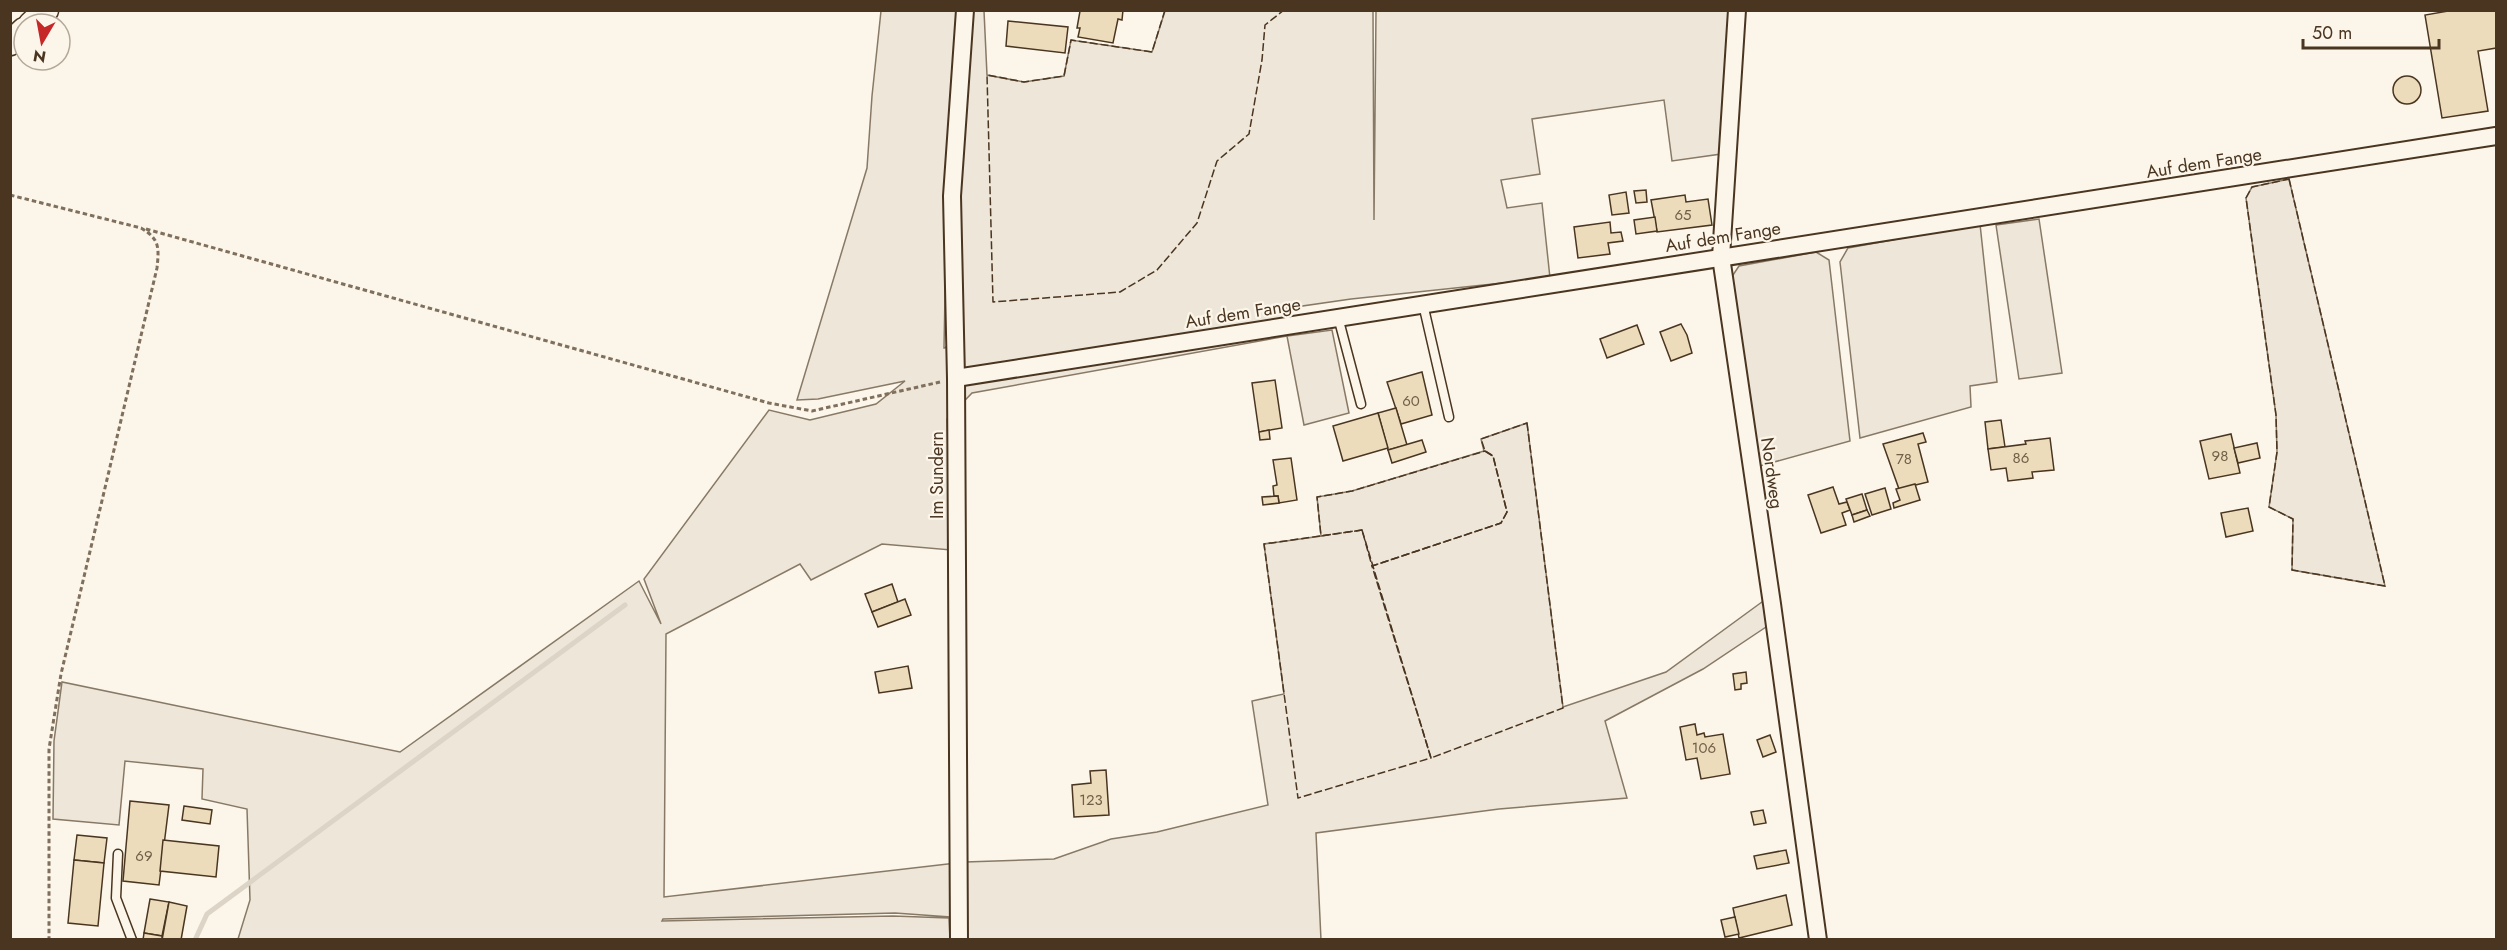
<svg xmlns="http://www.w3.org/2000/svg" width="2507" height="950" font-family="Jost,sans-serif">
<rect width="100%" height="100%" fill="#fbf6e9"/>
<!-- green -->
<g fill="#ede6d9" stroke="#887966" stroke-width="1.5" fill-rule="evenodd">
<path d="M881,11H984L987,75L1024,82L1064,76L1071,40L1152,52L1165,11H1373L1374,220L1376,11H1729L1721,154L1672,161L1664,100L1532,119L1540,174L1501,180L1507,208L1542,203L1550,278L1351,299L1282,309L1288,336L1332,330L1349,413L1304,425L1287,336L972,393L947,419L951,550L882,544L811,580L800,564L666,634L664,897L965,862L1054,859L1111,839L1157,832L1268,805L1252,701L1284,694L1264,544L1321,536L1317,497L1352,491L1484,451L1481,439L1527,423L1563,707L1666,672L1766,599L1769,625L1703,669L1605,721L1627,798L1499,809L1316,833L1321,940L964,939V918L895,913L663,919L662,921L893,916L949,918L950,939H238L250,900L247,809L202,799L203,769L125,761L119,825L53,819L54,741L62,682L400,752L639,581L661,624L644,579L769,410L810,420L876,404L905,381L818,399L797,400L867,168L872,96ZM947,189L960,331L945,348H944Z"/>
<path d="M2289,179L2385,586L2292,570L2293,519L2269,507L2277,452L2276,415L2246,198L2252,187Z"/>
<path d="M2039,219L2062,373L2019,379L1996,225Z"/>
<path d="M1980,224L1997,382L1970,386L1971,407L1860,438L1840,262L1848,248Z"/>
<path d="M1816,252L1829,260L1850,441L1756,467L1731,278L1739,266Z"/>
</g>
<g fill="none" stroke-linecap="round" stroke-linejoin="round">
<!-- stream -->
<path stroke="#dcd4c6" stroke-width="5" d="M195,940L207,914L625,605"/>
</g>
<!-- building -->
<g fill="#ecdcbc" stroke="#4a3520" stroke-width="1.5">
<path d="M1123,10L1122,20L1118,19L1113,43L1078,37L1080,28H1077L1080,11Z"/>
<path d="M2454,10H2496V48L2478,51L2488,111L2442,118L2425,15Z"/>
<path d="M1008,21L1068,27L1065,53L1006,46Z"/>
<circle cx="2407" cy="90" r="14"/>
<path d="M1646,190L1647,202L1636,203L1634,191Z"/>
<path d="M1626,192L1629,213L1612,215L1609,195Z"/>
<path d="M1685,195L1686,202L1708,199L1712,225L1657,232L1651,200Z"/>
<path d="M1655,217L1657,231L1636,234L1634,220Z"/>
<path d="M1610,222L1611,233L1621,232L1623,241L1608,243L1610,254L1578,258L1574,227Z"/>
<path d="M1681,324L1687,335L1692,353L1671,361L1660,332Z"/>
<path d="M1637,325L1644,344L1607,358L1600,339Z"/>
<path d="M1422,372L1432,415L1401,424L1387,382Z"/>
<path d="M1275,380L1282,428L1259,432L1252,383Z"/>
<path d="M1396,408L1407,445L1388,450L1378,413Z"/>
<path d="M1378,413L1388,448L1343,461L1333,426Z"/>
<path d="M2001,420L2005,447L1988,449L1985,422Z"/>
<path d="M1269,430L1270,439L1260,440L1259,432Z"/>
<path d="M1923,433L1926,442L1918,444L1928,482L1899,489L1883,444Z"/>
<path d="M2231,434L2240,473L2209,479L2200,441Z"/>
<path d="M2050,438L2054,470L2032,472L2033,478L2008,481L2006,468L1991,470L1988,449L2026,444L2025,441Z"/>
<path d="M1422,440L1426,452L1392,463L1388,450Z"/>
<path d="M2257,443L2260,458L2238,463L2234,448Z"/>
<path d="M1291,458L1297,500L1279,503L1278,496H1274L1273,486L1277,485L1273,460Z"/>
<path d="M1915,484L1920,500L1894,508L1893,503L1900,500L1896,489Z"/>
<path d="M1833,487L1839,504L1847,502L1850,510L1842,513L1846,525L1821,533L1808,495Z"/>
<path d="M1885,488L1891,509L1872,515L1865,494Z"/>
<path d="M1862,494L1867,510L1852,515L1846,499Z"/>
<path d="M1278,496L1279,503L1263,505L1262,497Z"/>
<path d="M2248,508L2253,531L2226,537L2221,513Z"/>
<path d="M1867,510L1870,516L1854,522L1852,515Z"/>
<path d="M892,584L898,602L872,612L865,594Z"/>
<path d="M905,599L911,615L878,627L872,612Z"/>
<path d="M908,666L912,688L879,693L875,672Z"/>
<path d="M1746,672L1747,683L1741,684V689L1735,690L1733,674Z"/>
<path d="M1695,724L1697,735L1704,733L1705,737L1723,734L1730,774L1701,779L1697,758L1686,760L1680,727Z"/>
<path d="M1770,735L1776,752L1763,757L1757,740Z"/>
<path d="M1106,770L1109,815L1074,817L1072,785L1091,783L1090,771Z"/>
<path d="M130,801L169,805L159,885L123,881Z"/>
<path d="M184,806L212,810L210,824L182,820Z"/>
<path d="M1763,810L1766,823L1754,825L1751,812Z"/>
<path d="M77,835L107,838L104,863L74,860Z"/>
<path d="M163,840L219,846L216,877L160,871Z"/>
<path d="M1786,850L1789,863L1757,869L1754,856Z"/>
<path d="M74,860L104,863L98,926L68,923Z"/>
<path d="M1786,895L1792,925L1739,938L1733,908Z"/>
<path d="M150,899L169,902L162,936L144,933Z"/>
<path d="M169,902L187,906L181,940H162Z"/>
<path d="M1735,917L1739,934L1725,937L1721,920Z"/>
<path d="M144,933L162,936V940H143Z"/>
</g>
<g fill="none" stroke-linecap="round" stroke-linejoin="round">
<!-- lane casing -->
<g stroke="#4a3520" stroke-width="11">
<g id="lane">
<path d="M1423,304L1449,417"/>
<path d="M1338,317L1361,404"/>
<path d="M118,854L116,898L132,940"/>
</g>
</g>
<!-- street casing -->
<g stroke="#4a3520" stroke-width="20">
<g id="street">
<path d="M1737,10L1721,257L1772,604L1818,940"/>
<path d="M956,378L2496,136"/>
<path d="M959,940L956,378L952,196L965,10"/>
</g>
</g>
<!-- secondary casing -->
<g stroke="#4a3520" stroke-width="27">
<g id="secondary">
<path d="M31,24L46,10"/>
<path d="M10,43L24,30"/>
</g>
</g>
<!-- path -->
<g stroke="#7f6f5c" stroke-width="3" stroke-dasharray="4.5 3" stroke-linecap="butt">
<path d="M10,195L141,228C160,239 159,248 157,268L61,674L49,749V940"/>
<path d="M146,229L769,403L812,411L940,382"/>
</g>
<!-- lane -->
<use href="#lane" stroke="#fbf6e9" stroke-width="8"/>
<!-- street -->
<use href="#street" stroke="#fbf6e9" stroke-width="16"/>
<!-- secondary -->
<use href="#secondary" stroke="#fbf6e9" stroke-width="24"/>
<!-- fence -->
<g stroke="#4a3520" stroke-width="1.5" stroke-dasharray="8 3" stroke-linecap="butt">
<path d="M1165,10L1152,52L1071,40L1064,76L1024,82L987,75L993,302L1120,292L1157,270L1197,223L1217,161L1249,134L1262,60L1265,25L1284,10"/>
<path d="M2289,179L2385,586L2292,570L2293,519L2269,507L2277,452L2276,415L2246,198L2252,187Z"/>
<path d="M1527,423L1563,708L1431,758L1372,566L1501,523L1507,512L1493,456L1485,451L1481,439Z"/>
<path d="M1485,451L1493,456L1507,512L1501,523L1372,566L1362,530L1321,536L1317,497L1352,491Z"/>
<path d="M1362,530L1431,758L1298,798L1264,544Z"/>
</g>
</g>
<g text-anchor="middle" stroke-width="4.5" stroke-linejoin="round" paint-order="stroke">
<!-- number labels -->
<g font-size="15" fill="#725f47">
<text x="1683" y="220">65</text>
<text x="1411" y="406">60</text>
<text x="2220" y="461">98</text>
<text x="2021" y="463">86</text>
<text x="1904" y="464">78</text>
<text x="1704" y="753">106</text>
<text x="1091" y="805">123</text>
<text x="144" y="861">69</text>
</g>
<!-- street labels -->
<g font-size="18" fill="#4a3520" stroke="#fbf6e9">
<text transform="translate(2204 163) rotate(-9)" y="6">Auf dem Fange</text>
<text transform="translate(1723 237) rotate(-9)" y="6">Auf dem Fange</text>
<text transform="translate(1243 313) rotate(-9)" y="6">Auf dem Fange</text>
<text transform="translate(1772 473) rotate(82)" y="6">Nordweg</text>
<text transform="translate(937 475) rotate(-90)" y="6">Im Sundern</text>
</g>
</g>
<!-- border -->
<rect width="2507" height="950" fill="none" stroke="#4a3520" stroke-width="24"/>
<!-- north arrow -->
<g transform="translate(42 42) rotate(190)"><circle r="28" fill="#fbf6e9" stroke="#b4a999" stroke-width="1.5"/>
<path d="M0-4.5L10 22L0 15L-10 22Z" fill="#c62828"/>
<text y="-9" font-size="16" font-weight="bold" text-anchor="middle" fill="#4a3520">N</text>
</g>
<!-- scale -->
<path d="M2303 39v9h136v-9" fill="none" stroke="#4a3520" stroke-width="3"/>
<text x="2312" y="39" font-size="18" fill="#4a3520" stroke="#fbf6e9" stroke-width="4.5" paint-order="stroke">50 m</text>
</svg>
